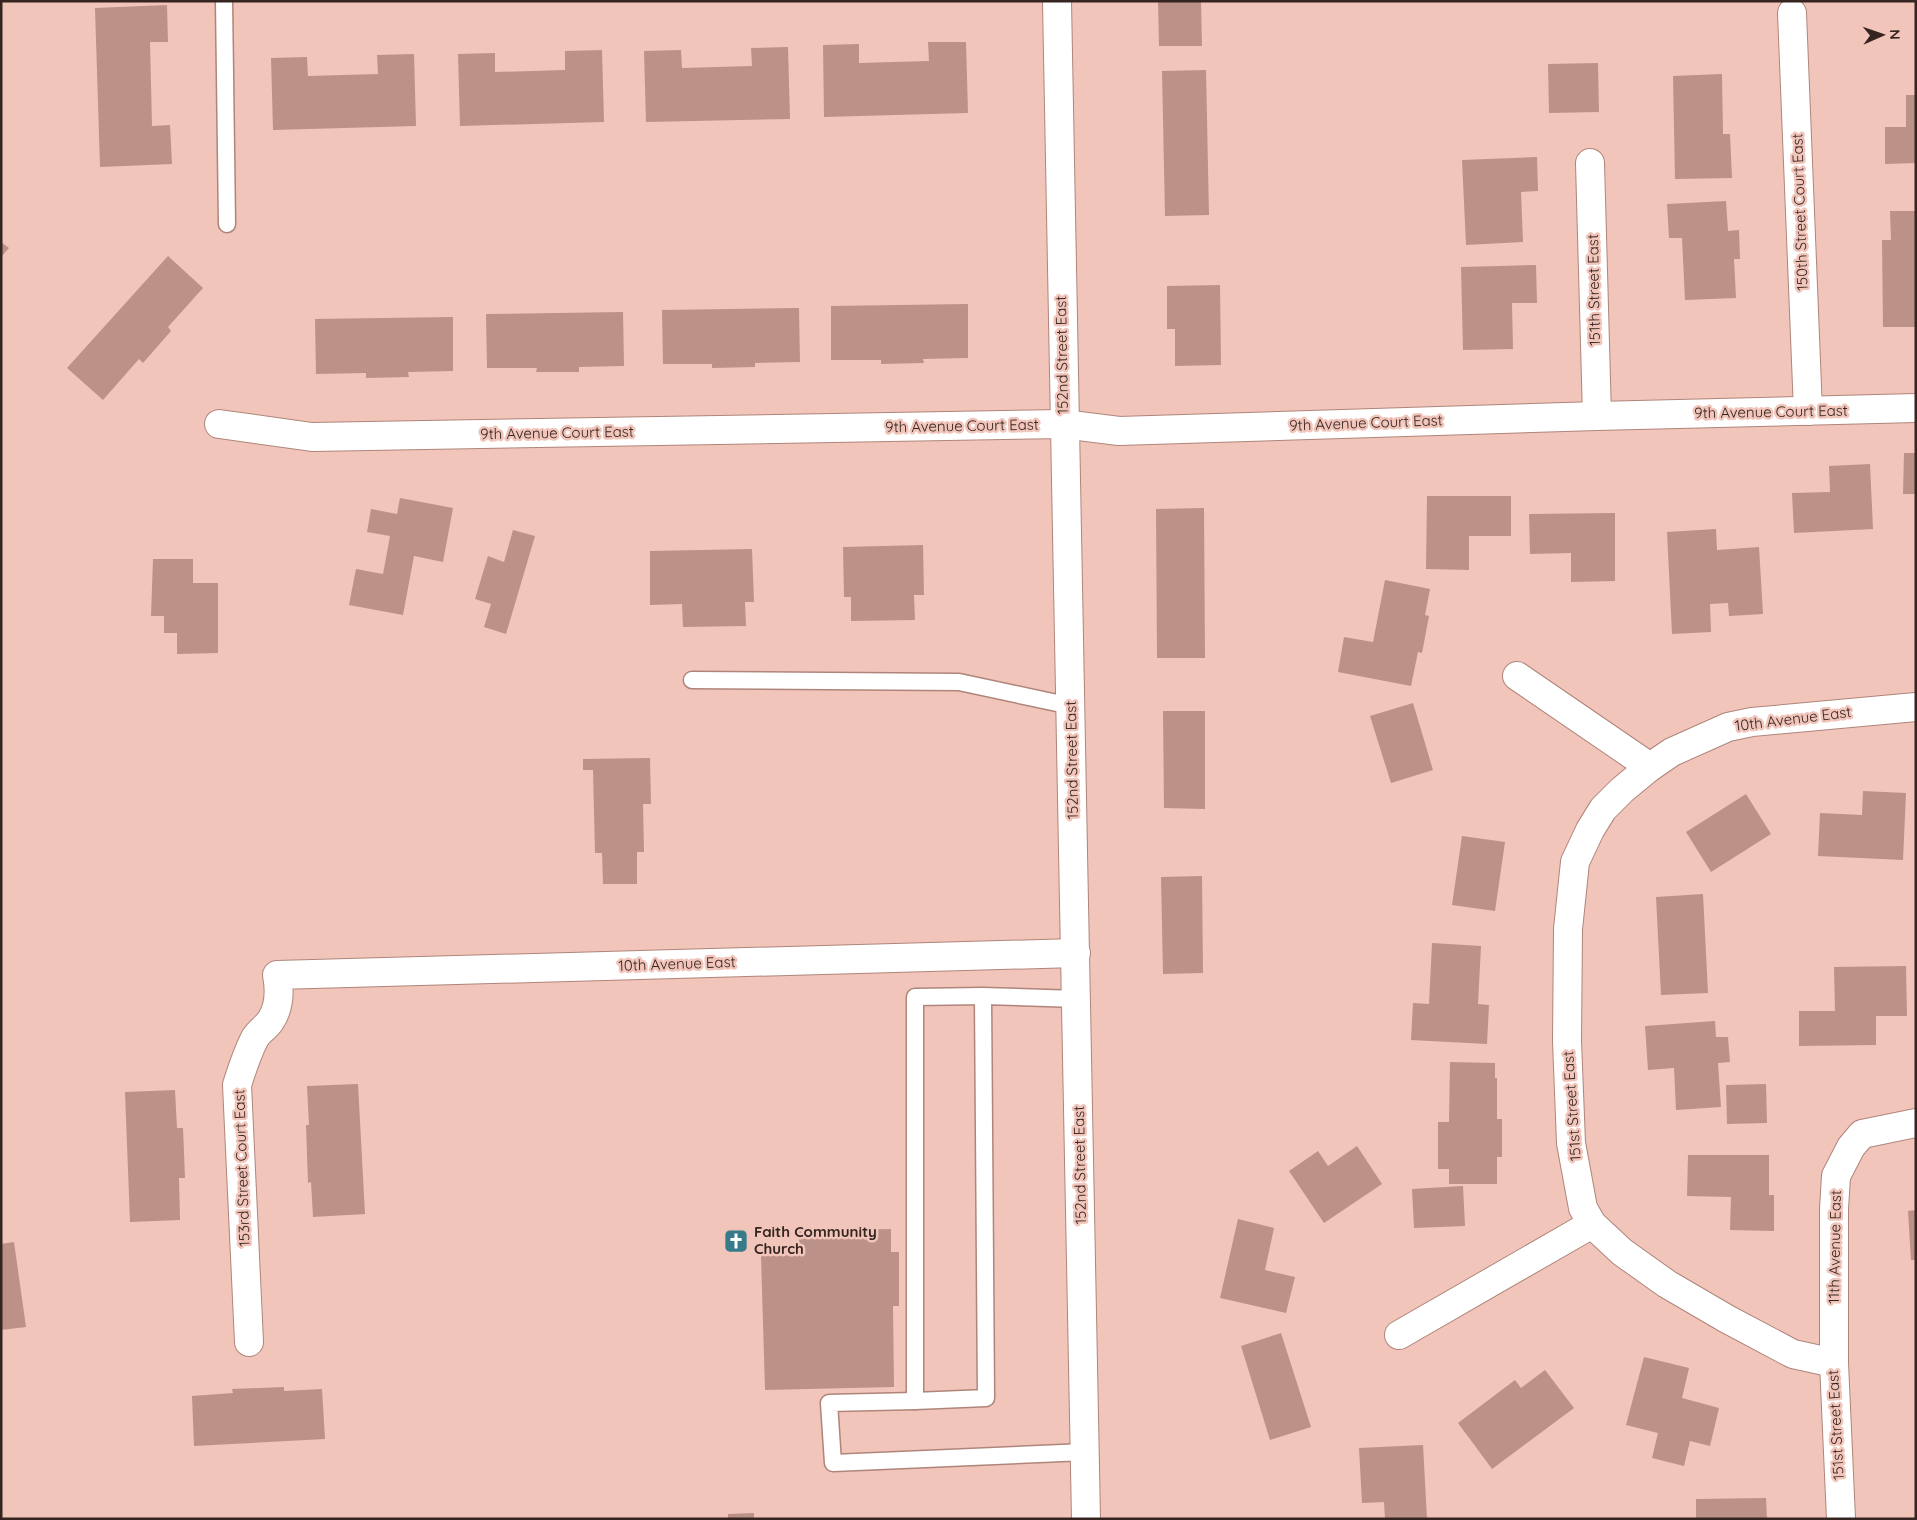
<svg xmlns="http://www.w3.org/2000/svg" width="1917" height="1520" font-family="Quicksand,sans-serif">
<rect width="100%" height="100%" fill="#f1c5ba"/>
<!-- building -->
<g fill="#bc9188">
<path d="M1158,1H1201L1202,46H1159Z"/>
<path d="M167,5L168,42H150L152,126L170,125L172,164L100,167L95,8Z"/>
<path d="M928,42H966L968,113L824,117L823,45L859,44V63L929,61Z"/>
<path d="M788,47L790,119L646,122L644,51L681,50L682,68L752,66L751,48Z"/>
<path d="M602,50L604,122L460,126L458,54L495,53V72L565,70V51Z"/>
<path d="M414,54L416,126L273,130L271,58L307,57L308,76L378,74L377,55Z"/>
<path d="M1598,63L1599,112L1549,113L1548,64Z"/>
<path d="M1206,70L1209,215L1165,216L1162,71Z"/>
<path d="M1722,74L1723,134H1730L1732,178L1675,179L1673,76Z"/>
<path d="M1906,95H1916V163L1885,164V127H1906Z"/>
<path d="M1537,157L1538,191L1521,192L1523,242L1466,245L1462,160Z"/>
<path d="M1726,201L1728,231L1739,230L1740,259H1734L1736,298L1685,300L1682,238H1669L1667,204Z"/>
<path d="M1890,211H1916V327H1883L1882,240H1891Z"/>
<path d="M1,242L9,248L1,257Z"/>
<path d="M168,256L203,288L168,327L171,331L143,363L139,359L103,400L67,368Z"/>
<path d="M1536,265L1537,303H1512L1513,349L1463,350L1461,267Z"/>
<path d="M1220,285L1221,365L1175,366V329H1167V286Z"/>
<path d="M968,304V358L923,359L924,363L881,364V360H831V306Z"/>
<path d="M799,308L800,362L755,363V367L712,368V364H663L662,310Z"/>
<path d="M623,312L624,366L579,367V372H536L537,368H487L486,314Z"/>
<path d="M453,317V371L408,372L409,377L366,378V373L316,374L315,319Z"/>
<path d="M1904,453H1916V494H1903Z"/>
<path d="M1870,464L1873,529L1794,533L1792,493L1830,492L1829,466Z"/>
<path d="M1427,496H1511V536H1469V570L1426,569Z"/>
<path d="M400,498L453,508L443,562L414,556L403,615L349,605L356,569L383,574L390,536L367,532L371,509L397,514Z"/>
<path d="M1204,508L1205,658H1157L1156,509Z"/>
<path d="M1615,513V581L1571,582V553L1530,554L1529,514Z"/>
<path d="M1716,529L1717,550L1759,547L1763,614L1729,616L1728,603L1710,604L1711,632L1672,634L1667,532Z"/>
<path d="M513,530L535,536L506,634L484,627L491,604L475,599L488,556L504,562Z"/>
<path d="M923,545L924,595H914L915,620L851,621V597H844L843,547Z"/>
<path d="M752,549L754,602H745L746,626L683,627L682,604L650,605V551Z"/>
<path d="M153,559H193V583H218V653L177,654V633H164V616H151Z"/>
<path d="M1385,580L1430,589L1425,615L1429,616L1422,653L1418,652L1411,686L1338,672L1344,637L1373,642Z"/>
<path d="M1413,703L1433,770L1391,783L1370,716Z"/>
<path d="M1163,711H1205V809L1164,808Z"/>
<path d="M650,758L651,804H643L644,852H637V884H603L602,853H595L593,770H583V759Z"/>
<path d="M1863,791L1906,793L1903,860L1818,856L1820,813L1862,815Z"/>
<path d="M1746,794L1771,834L1711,872L1686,832Z"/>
<path d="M1462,836L1505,842L1495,911L1452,905Z"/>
<path d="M1202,876L1203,973L1163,974L1161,877Z"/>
<path d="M1703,894L1708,993L1661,995L1656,897Z"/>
<path d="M1432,943L1481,946L1478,1004L1489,1005L1487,1044L1411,1040L1413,1003L1429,1004Z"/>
<path d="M1906,966L1907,1016H1876V1045L1799,1046V1011H1835L1834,967Z"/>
<path d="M1715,1021L1716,1037H1728L1730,1062L1718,1063L1721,1107L1676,1110L1674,1068L1648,1070L1645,1026Z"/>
<path d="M1450,1062L1495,1063V1078H1497V1119H1502V1157H1497V1184H1449V1169H1438V1122H1449Z"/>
<path d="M358,1084L365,1214L313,1217L311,1182L308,1183L306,1125H309L307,1086Z"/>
<path d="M1766,1084L1767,1123L1727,1124L1726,1085Z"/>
<path d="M175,1090L177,1128H183L185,1178H179L180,1220L130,1222L125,1092Z"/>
<path d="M1357,1146L1382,1184L1324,1223L1289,1171L1318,1151L1328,1166Z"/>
<path d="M1688,1155H1769V1195H1774V1231L1730,1230L1731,1197L1687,1196Z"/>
<path d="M1463,1186L1465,1226L1414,1228L1412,1189Z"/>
<path d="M1916,1210V1260H1911L1908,1211Z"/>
<path d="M1238,1219L1274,1228L1265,1270L1295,1277L1286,1313L1220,1298Z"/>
<path d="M891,1229V1252H899V1306H893L894,1387L765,1390L761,1256L799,1255V1231Z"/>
<path d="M14,1242L26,1327L1,1330V1244Z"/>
<path d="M1281,1333L1311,1427L1270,1440L1241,1346Z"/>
<path d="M1644,1357L1689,1368L1682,1398L1719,1408L1710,1446L1690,1441L1684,1466L1652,1458L1658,1433L1626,1425Z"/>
<path d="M1545,1370L1574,1408L1492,1469L1458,1423L1515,1380L1521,1388Z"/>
<path d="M284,1387V1391L322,1389L325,1439L194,1446L192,1396L233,1393L232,1389Z"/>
<path d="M1423,1445L1427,1519H1385L1384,1502L1362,1503L1359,1448Z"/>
<path d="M1766,1498L1767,1519H1696V1499Z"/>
<path d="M754,1513V1519H728V1514Z"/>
</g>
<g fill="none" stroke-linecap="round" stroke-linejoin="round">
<!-- lane casing -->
<g stroke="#af857b" stroke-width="19">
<g id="lane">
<path d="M224,1L227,224"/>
<path d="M692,680L959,682L1071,706"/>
<path d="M983,996L986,1398L915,1401V997L983,996L1077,999"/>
<path d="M915,1401L829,1403L833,1463L1085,1452"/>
</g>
</g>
<!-- street casing -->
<g stroke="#af857b" stroke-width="30">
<g id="street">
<path d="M1792,13L1808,411"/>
<path d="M1590,163L1597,416"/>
<path d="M219,424L312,437L1063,424L1119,431L1597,416L1916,408"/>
<path d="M1517,676L1650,767"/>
<path d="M1399,1335L1592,1224"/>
<path d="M249,1342L237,1085C242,1069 247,1053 255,1038C259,1031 267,1027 271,1020C280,1006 280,991 277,975L1076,953"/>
<path d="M1834,1363L1793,1354L1727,1319L1667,1284L1622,1252L1592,1224L1583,1208L1571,1143L1567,1041L1568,929L1575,862L1590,830L1603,809L1622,790L1650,767L1672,752L1728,727L1752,722L1916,707"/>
<path d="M1841,1519L1834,1363V1209L1836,1176L1851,1147L1862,1134L1916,1123"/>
</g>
</g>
<!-- secondary casing -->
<g stroke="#af857b" stroke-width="30">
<path id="secondary" d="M1057,1C1065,507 1077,1013 1086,1519"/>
</g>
<!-- lane -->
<use href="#lane" stroke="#fff" stroke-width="16"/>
<!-- street -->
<use href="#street" stroke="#fff" stroke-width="28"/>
<!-- secondary -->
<use href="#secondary" stroke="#fff" stroke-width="28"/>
</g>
<!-- icons -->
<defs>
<g id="church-square" transform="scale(1.25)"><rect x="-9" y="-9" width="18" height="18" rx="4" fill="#377b8a" stroke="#f1c5ba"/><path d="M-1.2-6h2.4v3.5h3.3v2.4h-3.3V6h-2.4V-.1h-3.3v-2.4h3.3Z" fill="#fff"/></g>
</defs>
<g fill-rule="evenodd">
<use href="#church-square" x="736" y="1241"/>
</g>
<g text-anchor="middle" stroke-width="5" stroke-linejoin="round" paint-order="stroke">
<!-- street labels -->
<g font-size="15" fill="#352420" stroke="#f1c5ba">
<text transform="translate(1800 212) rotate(-92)" y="5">150th Street Court East</text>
<text transform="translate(1594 290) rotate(-91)" y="5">151th Street East</text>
<text transform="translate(1062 355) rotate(-91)" y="5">152nd Street East</text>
<text transform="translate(1771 412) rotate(-1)" y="5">9th Avenue Court East</text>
<text transform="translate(1366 423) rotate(-2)" y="5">9th Avenue Court East</text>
<text transform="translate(962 426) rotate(-1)" y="5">9th Avenue Court East</text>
<text transform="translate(557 433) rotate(-1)" y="5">9th Avenue Court East</text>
<text transform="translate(1793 719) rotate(-7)" y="5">10th Avenue East</text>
<text transform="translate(1072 760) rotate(-91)" y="5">152nd Street East</text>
<text transform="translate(677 964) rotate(-2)" y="5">10th Avenue East</text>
<text transform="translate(1572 1106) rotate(-94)" y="5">151st Street East</text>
<text transform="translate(1080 1165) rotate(-91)" y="5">152nd Street East</text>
<text transform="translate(242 1168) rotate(-92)" y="5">153rd Street Court East</text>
<text transform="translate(1835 1247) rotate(-89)" y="5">11th Avenue East</text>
<text transform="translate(1836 1425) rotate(-93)" y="5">151st Street East</text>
</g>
<!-- poi labels -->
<g font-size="15" font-weight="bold" fill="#352420" stroke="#f1c5ba" text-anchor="start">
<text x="754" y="1237">Faith Community<tspan x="754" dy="17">Church</tspan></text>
</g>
</g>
<!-- border -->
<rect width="1917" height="1520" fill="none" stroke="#352420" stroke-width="5"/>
<!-- north arrow -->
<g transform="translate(1882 35) rotate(88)" stroke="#f1c5ba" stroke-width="4" paint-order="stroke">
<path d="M0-4L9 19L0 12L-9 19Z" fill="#352420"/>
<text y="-8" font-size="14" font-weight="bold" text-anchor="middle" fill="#352420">N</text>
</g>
</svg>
